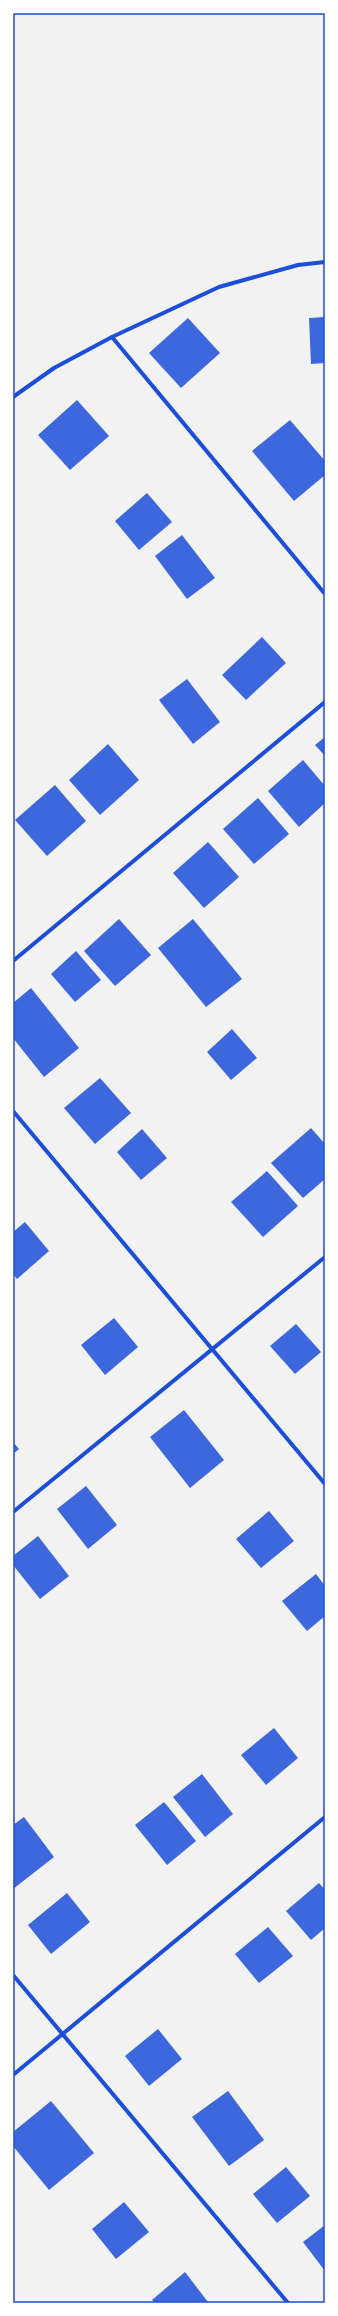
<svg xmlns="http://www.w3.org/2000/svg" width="338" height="2316" font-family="'DM Sans',sans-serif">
<rect width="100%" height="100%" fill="#f2f2f2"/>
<!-- building -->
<g fill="#3d67dc">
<path d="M325,317V363L311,364L309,318Z"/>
<path d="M188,318L220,353L181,388L149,353Z"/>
<path d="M77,400L109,436L70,470L38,435Z"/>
<path d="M290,420L325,461V475L294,501L252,451Z"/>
<path d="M147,493L172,522L139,550L115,521Z"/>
<path d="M182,535L215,578L187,599L155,556Z"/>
<path d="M262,637L286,663L246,700L222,675Z"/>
<path d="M187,679L220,722L193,744L159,700Z"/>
<path d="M325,737V756L315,745Z"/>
<path d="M108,744L139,780L100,815L69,780Z"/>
<path d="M303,760L325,786V803L299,827L268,791Z"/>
<path d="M55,785L86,821L47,856L15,820Z"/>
<path d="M258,798L289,834L254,864L223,829Z"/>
<path d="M208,842L239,877L204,908L173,873Z"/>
<path d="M119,919L151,955L115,986L84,951Z"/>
<path d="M193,919L242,979L206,1007L158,948Z"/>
<path d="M76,951L101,980L75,1002L51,974Z"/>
<path d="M31,988L79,1048L44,1077L13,1038V1003Z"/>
<path d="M232,1029L257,1058L231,1080L207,1052Z"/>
<path d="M100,1078L131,1113L95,1144L64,1108Z"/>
<path d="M311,1128L325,1144V1179L303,1198L271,1163Z"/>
<path d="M142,1129L167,1158L141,1180L117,1152Z"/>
<path d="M267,1171L298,1206L263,1237L231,1202Z"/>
<path d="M25,1222L49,1251L17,1279L13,1274V1232Z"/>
<path d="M114,1318L138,1347L105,1375L81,1345Z"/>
<path d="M296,1324L321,1352L295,1374L270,1346Z"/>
<path d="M184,1410L224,1460L190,1488L150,1437Z"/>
<path d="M13,1442L19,1449L13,1454Z"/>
<path d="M86,1486L117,1525L88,1549L57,1509Z"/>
<path d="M269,1511L294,1541L261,1568L236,1539Z"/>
<path d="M38,1536L69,1576L40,1599L13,1565V1556Z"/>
<path d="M316,1574L325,1586V1616L307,1631L282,1601Z"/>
<path d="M274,1728L298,1758L266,1785L241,1755Z"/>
<path d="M202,1774L233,1814L205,1837L173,1797Z"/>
<path d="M164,1802L196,1841L167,1865L135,1825Z"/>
<path d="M24,1817L54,1857L13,1889V1825Z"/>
<path d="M319,1883L325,1890V1928L311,1940L286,1911Z"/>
<path d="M67,1893L90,1922L51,1954L28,1925Z"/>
<path d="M268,1927L293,1956L259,1983L235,1954Z"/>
<path d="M158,2029L182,2059L149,2086L125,2056Z"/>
<path d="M228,2091L264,2140L229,2166L192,2117Z"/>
<path d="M51,2101L94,2153L49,2190L13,2146V2132Z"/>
<path d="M286,2167L310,2196L277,2223L253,2194Z"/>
<path d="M124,2202L149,2232L116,2259L92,2229Z"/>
<path d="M325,2225V2271L303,2242Z"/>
<path d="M185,2272L208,2302L155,2303L152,2300Z"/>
</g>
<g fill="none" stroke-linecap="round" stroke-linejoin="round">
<!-- minor -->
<g stroke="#1d4ed8" stroke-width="4">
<path d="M112,337L325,594"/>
<path d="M13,397L54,368L112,337L219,287L298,265L325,262"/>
<path d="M13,961L325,702"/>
<path d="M13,1111L325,1484"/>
<path d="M13,1512L325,1257"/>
<path d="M13,1975L288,2303"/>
<path d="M13,2075L325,1817"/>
</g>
</g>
<!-- border -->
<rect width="338" height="2316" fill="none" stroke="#ffffff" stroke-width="28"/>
<rect x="14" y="14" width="310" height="2288" fill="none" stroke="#1d4ed8" stroke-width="1.5"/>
</svg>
